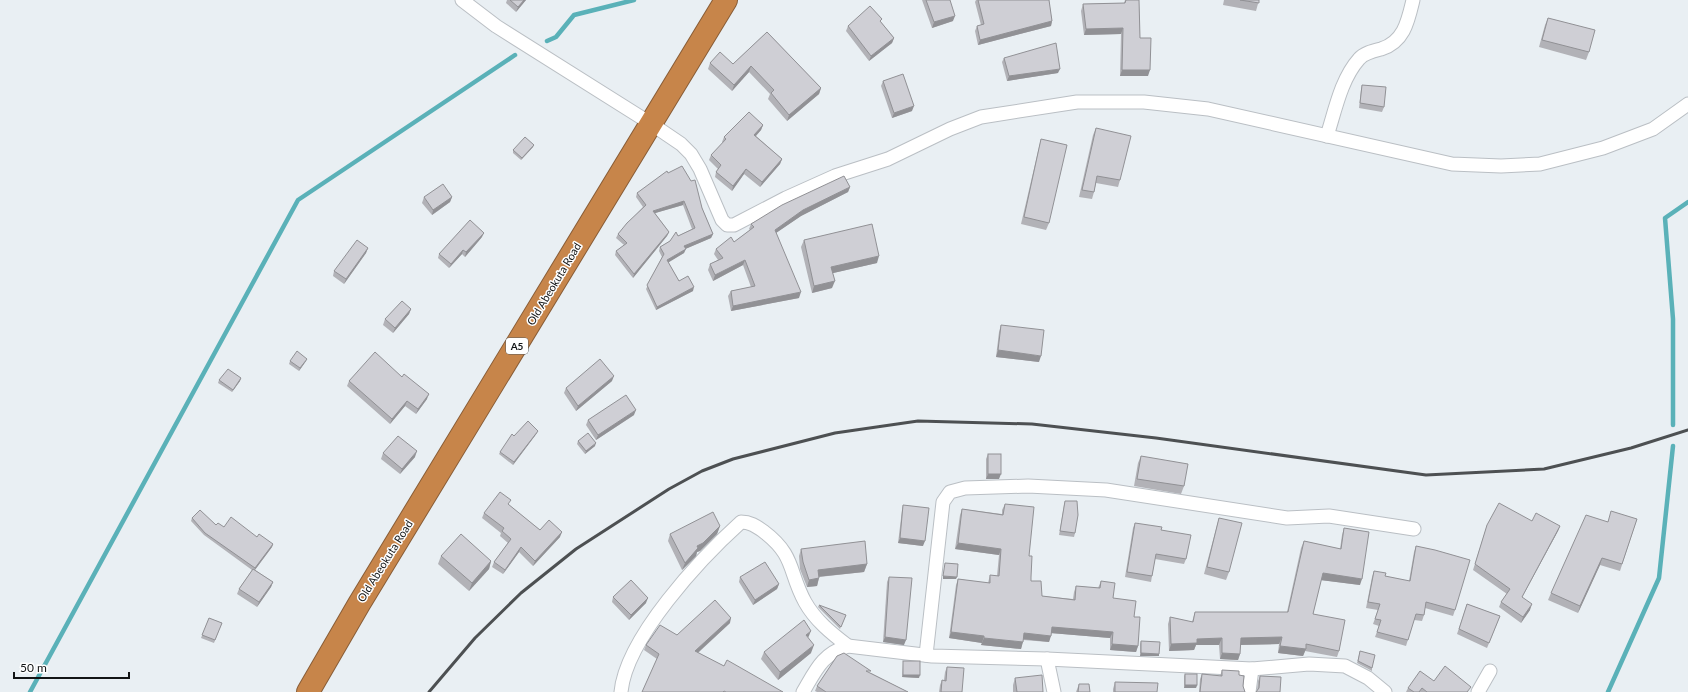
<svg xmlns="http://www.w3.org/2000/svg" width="1688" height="692" font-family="Lato,sans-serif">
<rect width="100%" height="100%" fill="#e9eff3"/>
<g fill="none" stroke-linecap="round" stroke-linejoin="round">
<!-- stream -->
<g stroke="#5ab1b8" stroke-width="4.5">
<path d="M547,41L556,37L574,15L634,0"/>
<path d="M1673,425V319L1665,218L1688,202"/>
<path d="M30,692L298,200L515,55"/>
<path d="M1608,692L1659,578L1673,446"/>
</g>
<!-- street casing -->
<g stroke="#babfc4" stroke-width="15">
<g id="street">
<path d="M462,0L496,26L650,123L681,144L691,154L700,169L722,220L727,225H734L786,198L835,176L888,159L950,129L981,117L1077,102H1144L1208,109L1452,164L1501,166L1540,164L1603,148L1653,129L1688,104"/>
<path d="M1327,136C1335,111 1341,79 1359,59C1364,53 1373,51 1381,49C1404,42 1408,21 1413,0"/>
<path d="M926,655L943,502L950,492L965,488L1028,486L1106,490L1287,518L1329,516L1414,529"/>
<path d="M1047,659L1054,692"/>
<path d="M621,692C626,638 701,558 741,522C750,522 756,526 763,531C796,556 788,571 805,602C815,620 831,633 848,646"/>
<path d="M803,692C816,670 822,654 848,646L932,656L1047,659L1252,669L1309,664L1345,666L1368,678L1385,692"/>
<path d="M1249,692L1252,669"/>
<path d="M1478,692L1490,671"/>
</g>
</g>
<!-- highway casing -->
<g stroke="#885d37" stroke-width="24">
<path id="highway" d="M308,692L359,604L726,0"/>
</g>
<!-- street -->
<use href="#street" stroke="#fff" stroke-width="13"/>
<!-- highway -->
<use href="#highway" stroke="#c7854a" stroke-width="22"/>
<!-- rail -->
<path stroke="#4d5052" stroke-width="3" d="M429,692L475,638L521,593L576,549L669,489L702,471L733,459L835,433L918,421L1032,424L1156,438L1426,475L1544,469L1631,448L1688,430"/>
</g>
<!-- wall -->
<g fill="#b2b2b7">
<path d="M507,0H526L516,12L506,3Z"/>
<path d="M922,0H950L953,21L932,28Z"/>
<path d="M976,0H1049L1052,21L1051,26L978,45L975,31L977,26L981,25L975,2Z"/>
<path d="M1125,0H1139L1140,38L1148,76H1120L1121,34L1084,35L1081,11L1083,4L1124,3Z"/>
<path d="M1224,0H1259L1256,11L1223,5Z"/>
<path d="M1548,18L1589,52L1586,60L1539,47L1545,25Z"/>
<path d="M881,22L894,38L892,43L869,61L846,31L848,26Z"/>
<path d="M767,32L821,88L819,94L787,121L768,99L770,94L749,72L732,91L708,69L710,63L733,64Z"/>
<path d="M1004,58L1058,73L1007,81L1002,62Z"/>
<path d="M883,81L912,111L892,118L881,86Z"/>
<path d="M1362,85L1384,107L1382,112L1359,108L1361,90Z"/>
<path d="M763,125L761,130L756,136L782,159L780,164L760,187L744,174L732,191L715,177L716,172L718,169L709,160L711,155L723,143L722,142L724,137Z"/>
<path d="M1096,128L1120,180L1118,187L1096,183L1094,192L1092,199L1079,197L1093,135Z"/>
<path d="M1041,139L1049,223L1046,230L1021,224L1039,147Z"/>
<path d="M533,147L521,160L513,153V150Z"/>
<path d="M668,173L702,208L713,234L711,238L685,249L684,253L668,262L679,281L693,291L656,310L646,289L662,257L659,251L660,247L670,241L678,236L692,229L683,205L655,213L669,232L667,236L633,278L615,255L616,251L624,245L616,238L618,234L643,207L636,197L637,193Z"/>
<path d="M850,187L848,192L801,216L776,233L799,298L731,311L728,296L731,291L751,287L743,265L713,281L708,270L710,264L718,260L714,254L716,249L734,242L750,230L749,229L751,224Z"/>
<path d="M424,197H452L450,202L432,215L422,203Z"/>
<path d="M482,237L465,257L462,254L449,268L438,258L439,254Z"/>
<path d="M804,240L877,263L833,273L832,288L812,293L801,247Z"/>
<path d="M368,248L366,253L344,284L333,276L334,271Z"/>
<path d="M411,309L409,314L393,333L383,325L385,319Z"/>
<path d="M1001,325L1039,362L996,357L999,332Z"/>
<path d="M290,361H306L299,371L289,364Z"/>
<path d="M241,378L240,381L232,392L218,383L219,380Z"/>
<path d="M349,381L427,399L416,414L405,406L390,424L347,386Z"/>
<path d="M612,381L576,411L564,393L566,388Z"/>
<path d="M634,415L596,440L586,425L588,420Z"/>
<path d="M537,433L513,465L499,454L500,452L514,436Z"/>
<path d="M578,441L595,446L585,454L577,444Z"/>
<path d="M383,453L415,457L400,474L381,459Z"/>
<path d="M988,454L999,479H986V459Z"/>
<path d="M1141,456L1184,486L1181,494L1134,486L1138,463Z"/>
<path d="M1065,501L1075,533L1074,537L1059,535L1064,505Z"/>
<path d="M1005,504L1029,556L1031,581L1042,596L1073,599L1074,592L1076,586L1098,588L1101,581L1113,598L1134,617L1138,646L1136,652L1110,650V638L1051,633L1049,642L1023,640L1021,649L981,645L982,643L949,638L956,585L958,579L988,583L990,575L997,576L999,555L955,549L960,515L962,509L1002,514V510Z"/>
<path d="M509,505L540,530L560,537L533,566L519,552L503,574L492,567L494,562L508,543L500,536L501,533L482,518L484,513Z"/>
<path d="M903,505L923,546L898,543L902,510Z"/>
<path d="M192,518L224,527L257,537L273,544L272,547L255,570L273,582L271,587L257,607L237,594L239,589L252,570L204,535L191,521Z"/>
<path d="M1219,518L1229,572L1226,580L1204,574L1217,525Z"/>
<path d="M1637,519L1620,571L1600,565L1578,613L1548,600L1551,593L1607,522Z"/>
<path d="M1532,521L1560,526L1558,531L1522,597L1530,610L1521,623L1499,607L1501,602L1507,594L1473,570L1487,525Z"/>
<path d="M1135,523L1161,530L1186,559L1184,564L1155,559L1152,576L1151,582L1125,577L1133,528Z"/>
<path d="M720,526L717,534L700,551L697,552L696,556L682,570L668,541L670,534Z"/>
<path d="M1344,528L1360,585L1321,580L1313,614L1339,651L1337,657L1305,651L1303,656L1278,653L1279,644L1240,645V654L1238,660L1220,659L1219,645H1196L1194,650L1169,651L1168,624L1170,617L1192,622L1195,612H1287L1301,548L1304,541L1340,549L1342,535Z"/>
<path d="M1416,546L1455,610L1453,616L1425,608L1424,615L1422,621L1414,620L1406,646L1375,637L1379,626L1373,624L1378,610L1366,608L1372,577L1374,571L1385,576L1409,581L1414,552Z"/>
<path d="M801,549L867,564L864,572L819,577L817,586L807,587L800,569L799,556Z"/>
<path d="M441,556L491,561L489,569L469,591L438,564Z"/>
<path d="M740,577L779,584L777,589L753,605L739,582Z"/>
<path d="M889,577L904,645L883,642L887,582Z"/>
<path d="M613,597L646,603L629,620L612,602Z"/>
<path d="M1467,604L1500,616L1487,648L1457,634Z"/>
<path d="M819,605L846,615L840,629L818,607Z"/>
<path d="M209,618L222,623L214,643L201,638Z"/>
<path d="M730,623L698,653L724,666L783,692H642L657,659L644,650L646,645L677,635Z"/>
<path d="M808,638L811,653L778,680L761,659L764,652Z"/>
<path d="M1141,641L1159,654V656H1140V644Z"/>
<path d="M1360,651L1372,668V671L1357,663Z"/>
<path d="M903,661L919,678L902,677L903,663Z"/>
<path d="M947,667L962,692H939L940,685L942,680H944L945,672Z"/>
<path d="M1222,670L1239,675L1245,692H1199L1200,679L1202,674L1220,676Z"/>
<path d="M871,673L908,692H817L815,691L817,686Z"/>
<path d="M1185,674L1197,685L1196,688H1184V676Z"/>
<path d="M1260,676L1280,692L1257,691L1258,681Z"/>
<path d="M1015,678L1043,692H1013V685Z"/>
<path d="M1434,681L1469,692H1406L1408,688Z"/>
<path d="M1115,682L1157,692H1113V689Z"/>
<path d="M1079,684L1090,692H1076Z"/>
</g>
<!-- shaded-wall -->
<g fill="#919195">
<path d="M524,0H526L516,12L518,7Z"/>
<path d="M955,16L953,21L932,28L934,22Z"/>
<path d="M1052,21L1051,26L978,45L980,40Z"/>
<path d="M1123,28L1121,34L1084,35L1086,29Z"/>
<path d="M894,38L892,43L869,61L871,56Z"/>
<path d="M751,66L749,72L732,91L734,85Z"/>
<path d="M1060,69L1058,73L1007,81L1009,76Z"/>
<path d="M1122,70H1150L1148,76H1120Z"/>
<path d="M821,88L819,94L787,121L789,115Z"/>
<path d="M914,106L912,111L892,118L894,113Z"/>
<path d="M763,125L761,130L752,140L754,135Z"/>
<path d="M534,145L533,147L521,160L522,158Z"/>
<path d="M782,159L780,164L760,187L762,182Z"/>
<path d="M746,169L744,174L732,191L733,186Z"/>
<path d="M850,187L848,192L801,216L773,235L775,230L803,210Z"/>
<path d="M452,197L450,202L432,215L433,210Z"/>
<path d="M684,201L683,205L652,214L653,211Z"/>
<path d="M669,232L667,236L633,278L634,274Z"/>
<path d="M484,233L482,237L465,257L466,252Z"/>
<path d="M713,234L711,238L683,250L684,246Z"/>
<path d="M368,248L366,253L344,284L346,279Z"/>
<path d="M686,249L684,253L666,264L667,260Z"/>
<path d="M463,250L462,254L449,268L451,264Z"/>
<path d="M879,256L877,263L829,274L831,267Z"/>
<path d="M745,260L743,265L713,281L715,275Z"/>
<path d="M835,281L832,288L812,293L814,286Z"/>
<path d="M694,287L693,291L656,310L657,307Z"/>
<path d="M801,292L799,298L731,311L733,306Z"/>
<path d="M411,309L409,314L393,333L395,328Z"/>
<path d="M998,350L1041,356L1039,362L996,357Z"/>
<path d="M307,359L306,361L299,371L300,368Z"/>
<path d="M614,376L612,381L576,411L578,406Z"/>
<path d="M241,378L240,381L232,392L233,390Z"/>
<path d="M429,394L427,399L416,414L418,409Z"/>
<path d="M407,401L405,406L390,424L392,419Z"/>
<path d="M636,410L634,415L596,440L598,435Z"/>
<path d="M538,431L537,433L513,465L514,462Z"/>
<path d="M596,443L595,446L585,454L586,451Z"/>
<path d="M417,451L415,457L400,474L402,469Z"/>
<path d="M988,474H1001L999,479H986Z"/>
<path d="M720,526L717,534L700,551L697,552L696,556L682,570L685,563L697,546Z"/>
<path d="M1560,526L1558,531L1519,603L1522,597Z"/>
<path d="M562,532L560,537L533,566L535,561Z"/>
<path d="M900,538L925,541L923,546L898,543Z"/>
<path d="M958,543L1001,549L999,555L955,549Z"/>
<path d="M273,544L272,547L254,571L255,568Z"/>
<path d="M521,547L519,552L503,574L505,570Z"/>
<path d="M1602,558L1600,565L1578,613L1580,606Z"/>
<path d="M491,561L489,569L469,591L472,583Z"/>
<path d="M867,564L864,572L816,577L818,570Z"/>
<path d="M1323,573L1362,579L1360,585L1320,580Z"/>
<path d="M943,576L957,577L956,579H943Z"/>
<path d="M819,578L817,586L807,587L809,580Z"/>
<path d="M273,582L271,587L257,607L259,602Z"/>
<path d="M779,584L777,589L753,605L755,600Z"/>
<path d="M648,598L646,603L629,620L631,615Z"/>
<path d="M1532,604L1530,610L1521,623L1523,617Z"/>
<path d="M731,618L730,623L693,657L695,651Z"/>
<path d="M1052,627L1113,632L1110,638L1050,633Z"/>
<path d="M811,631L808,638L806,635Z"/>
<path d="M951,632L984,636L982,643L949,638Z"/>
<path d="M1024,633L1051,636L1049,642L1022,639Z"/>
<path d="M885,637L906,640L904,645L883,642Z"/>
<path d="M1282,637L1279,644L1238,645L1241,638Z"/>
<path d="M984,638L1023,642L1021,649L981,645Z"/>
<path d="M1222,638L1219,645H1196L1194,650L1169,651L1171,644L1197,639Z"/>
<path d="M1112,644L1138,646L1136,652L1110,650Z"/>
<path d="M814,645L811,653L778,680L780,672Z"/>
<path d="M1280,646L1306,649L1303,656L1278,653Z"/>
<path d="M1141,653L1159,654V656H1140Z"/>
<path d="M1222,653L1240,654L1238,660L1220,659Z"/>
<path d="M903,675H920L919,678L902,677Z"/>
<path d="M1185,685H1197L1196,688H1184Z"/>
</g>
<!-- building -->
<g fill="#cfcfd5" stroke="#919195">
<path d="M510,0H524L518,7Z"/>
<path d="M926,0H950L955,16L934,22Z"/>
<path d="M978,0H1049L1052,21L980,40L977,26L984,24Z"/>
<path d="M1126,0H1139L1140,38H1151L1150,70H1122L1123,28L1086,29L1083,4L1125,3Z"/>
<path d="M1240,0H1259V3Z"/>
<path d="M870,6L882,19L880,21L894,38L871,56L848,26Z"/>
<path d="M1548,18L1595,30L1589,52L1542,40Z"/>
<path d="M767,32L821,88L789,115L771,93L774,90L751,66L734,85L710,63L720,52L733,64Z"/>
<path d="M1056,43L1060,69L1009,76L1004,58Z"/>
<path d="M903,74L914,106L894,113L883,81Z"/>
<path d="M1362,85L1386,87L1384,107L1360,103Z"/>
<path d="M749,112L763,125L754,135L782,159L762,182L746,169L733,186L716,172L721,165L711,155L726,139L724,137Z"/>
<path d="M1096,128L1131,136L1120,180L1097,176L1094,192L1082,190Z"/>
<path d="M525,137L534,145L522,158L513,150Z"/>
<path d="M1041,139L1067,145L1049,223L1024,217Z"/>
<path d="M682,166L691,181L695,180L702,208L713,234L684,246L686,249L667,260L679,281L688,276L694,287L657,307L647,285L664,254L660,247L670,241L676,232L678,236L695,228L684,201L653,211L669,232L634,274L616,251L627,243L618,234L627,223L646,205L637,193L667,171L668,173Z"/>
<path d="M844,176L850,187L803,210L775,230L801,292L733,306L731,291L755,286L745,260L715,275L710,264L723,258L716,249L731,237L734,242L754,227L751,224L782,205Z"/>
<path d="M443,184L452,197L433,210L424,197Z"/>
<path d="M470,220L484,233L466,252L463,250L451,264L439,254Z"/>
<path d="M872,224L879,256L831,267L835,281L814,286L804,240Z"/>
<path d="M357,240L368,248L346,279L334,271Z"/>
<path d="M402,301L411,309L395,328L385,319Z"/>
<path d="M1001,325L1044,330L1041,356L998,350Z"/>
<path d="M297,351L307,359L300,368L290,361Z"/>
<path d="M375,352L402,377L404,374L429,394L418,409L407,401L392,419L349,381Z"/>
<path d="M600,359L614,376L578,406L566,388Z"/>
<path d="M228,369L241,378L233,390L219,380Z"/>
<path d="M626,395L636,410L598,435L588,420Z"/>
<path d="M528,421L538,431L514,462L500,452L512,434L514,436Z"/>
<path d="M588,433L596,443L586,451L578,441Z"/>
<path d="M398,436L417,451L402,469L383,453Z"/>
<rect x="988" y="454" width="13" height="20"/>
<path d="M1141,456L1188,464L1184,486L1137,479Z"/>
<path d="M500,492L511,500L508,504L540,530L549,520L562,532L535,561L521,547L505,570L494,562L511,539L502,531L504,528L484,513Z"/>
<path d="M1065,501H1077L1078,515L1075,533L1060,531Z"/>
<path d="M1499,503L1532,521L1536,513L1560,526L1522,597L1532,604L1523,617L1501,602L1510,589L1475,564L1487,525Z"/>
<path d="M1005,504L1034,507L1029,556H1032L1031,577V581H1041L1042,596L1075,600L1076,586L1100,588L1101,581L1115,583L1113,598L1136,601L1134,617H1140L1138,646L1112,644L1113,632L1052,627L1051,636L1024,633L1023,642L984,638V636L951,632L958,579L990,583V575L999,576L1001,549L958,543L962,509L1003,515Z"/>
<path d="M903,505L929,508L925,541L900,538Z"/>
<path d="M200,510L216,525L218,523L224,527L231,517L257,537L259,534L273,544L255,568L205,533L192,518Z"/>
<path d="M1611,511L1637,519L1622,564L1602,558L1580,606L1551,593L1586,515L1608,522Z"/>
<path d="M713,512L720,526L703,543L697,546L698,548L685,563L670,534Z"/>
<path d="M1219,518L1242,523L1229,572L1207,567Z"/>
<path d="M1135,523L1162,527L1161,530L1191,535L1186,559L1156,554L1152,576L1127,572Z"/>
<path d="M1344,528L1369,532L1362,579L1323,573L1313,614L1345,620L1339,651L1306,644V649L1280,646L1282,637L1241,638L1240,654L1222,653V638L1197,639V643L1171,644L1170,617L1193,622L1195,612H1288L1304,541L1341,549Z"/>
<path d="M461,534L491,561L472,583L441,556Z"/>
<path d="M865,541L867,564L818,570L819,578L809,580L803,562L801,549Z"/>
<path d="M1416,546L1435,550L1470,560L1455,610L1426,602L1424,615L1416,614L1408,640L1377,632L1381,620L1375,619L1380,604L1368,602L1374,571L1386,573L1385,576L1410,581Z"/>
<path d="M765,562L779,584L755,600L740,577Z"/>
<path d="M945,563L958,564L957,577L943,576Z"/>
<path d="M253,569L273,582L259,602L239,589Z"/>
<path d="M889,577L912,578L906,640L885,637Z"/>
<path d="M631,580L648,598L631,615L613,597Z"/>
<path d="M715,600L731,618L695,651L724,666L727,660L783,692H726L724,691L723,692H642L659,654L646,645L660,625L677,635Z"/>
<path d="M1467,604L1500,616L1489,643L1459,629Z"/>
<path d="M819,605L846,615L841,627Z"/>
<path d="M209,618L222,623L215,640L202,635Z"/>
<path d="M804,620L811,631L806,635L814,645L780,672L764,652Z"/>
<path d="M1141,641L1160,642L1159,654L1141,653Z"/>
<path d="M1360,651L1375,655L1372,668L1358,661Z"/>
<path d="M844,653L871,671H866L908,692H826L817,686L837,656Z"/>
<rect x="903" y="661" width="17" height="14"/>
<path d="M1445,666L1471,687L1467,692H1427L1422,688L1419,692H1414L1408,688L1420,671L1434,681Z"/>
<path d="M947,667L964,668L962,692H941L942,680L946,681Z"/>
<path d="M1222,670L1239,671V675L1244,676L1243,686L1245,692H1200L1202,674L1222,676Z"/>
<rect x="1185" y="674" width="12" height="11"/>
<path d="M1042,675L1043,692H1017L1015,678Z"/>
<path d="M1260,676L1281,677L1280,692H1256L1259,688Z"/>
<path d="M1115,682L1158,683L1157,692H1115Z"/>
<path d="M1079,684H1089L1090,692H1078Z"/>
</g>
<g text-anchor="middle" stroke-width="3" stroke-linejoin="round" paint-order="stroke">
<!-- shield labels -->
<rect fill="#fff" stroke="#595a5b" stroke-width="1" x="506" y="338" width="22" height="16" rx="3"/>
<g font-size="10" font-weight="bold" fill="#121415">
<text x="517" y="350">A5</text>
</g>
<!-- street labels -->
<g font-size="11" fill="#121415" stroke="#fff">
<text transform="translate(554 284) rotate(-59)" y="4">Old Abeokuta Road</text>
<text transform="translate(385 561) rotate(-58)" y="4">Old Abeokuta Road</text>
</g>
</g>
<!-- scale -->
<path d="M14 672v6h115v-6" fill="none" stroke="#121415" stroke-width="2"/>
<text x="20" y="672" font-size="12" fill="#121415" stroke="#ffffff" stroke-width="3" paint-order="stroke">50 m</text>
</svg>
